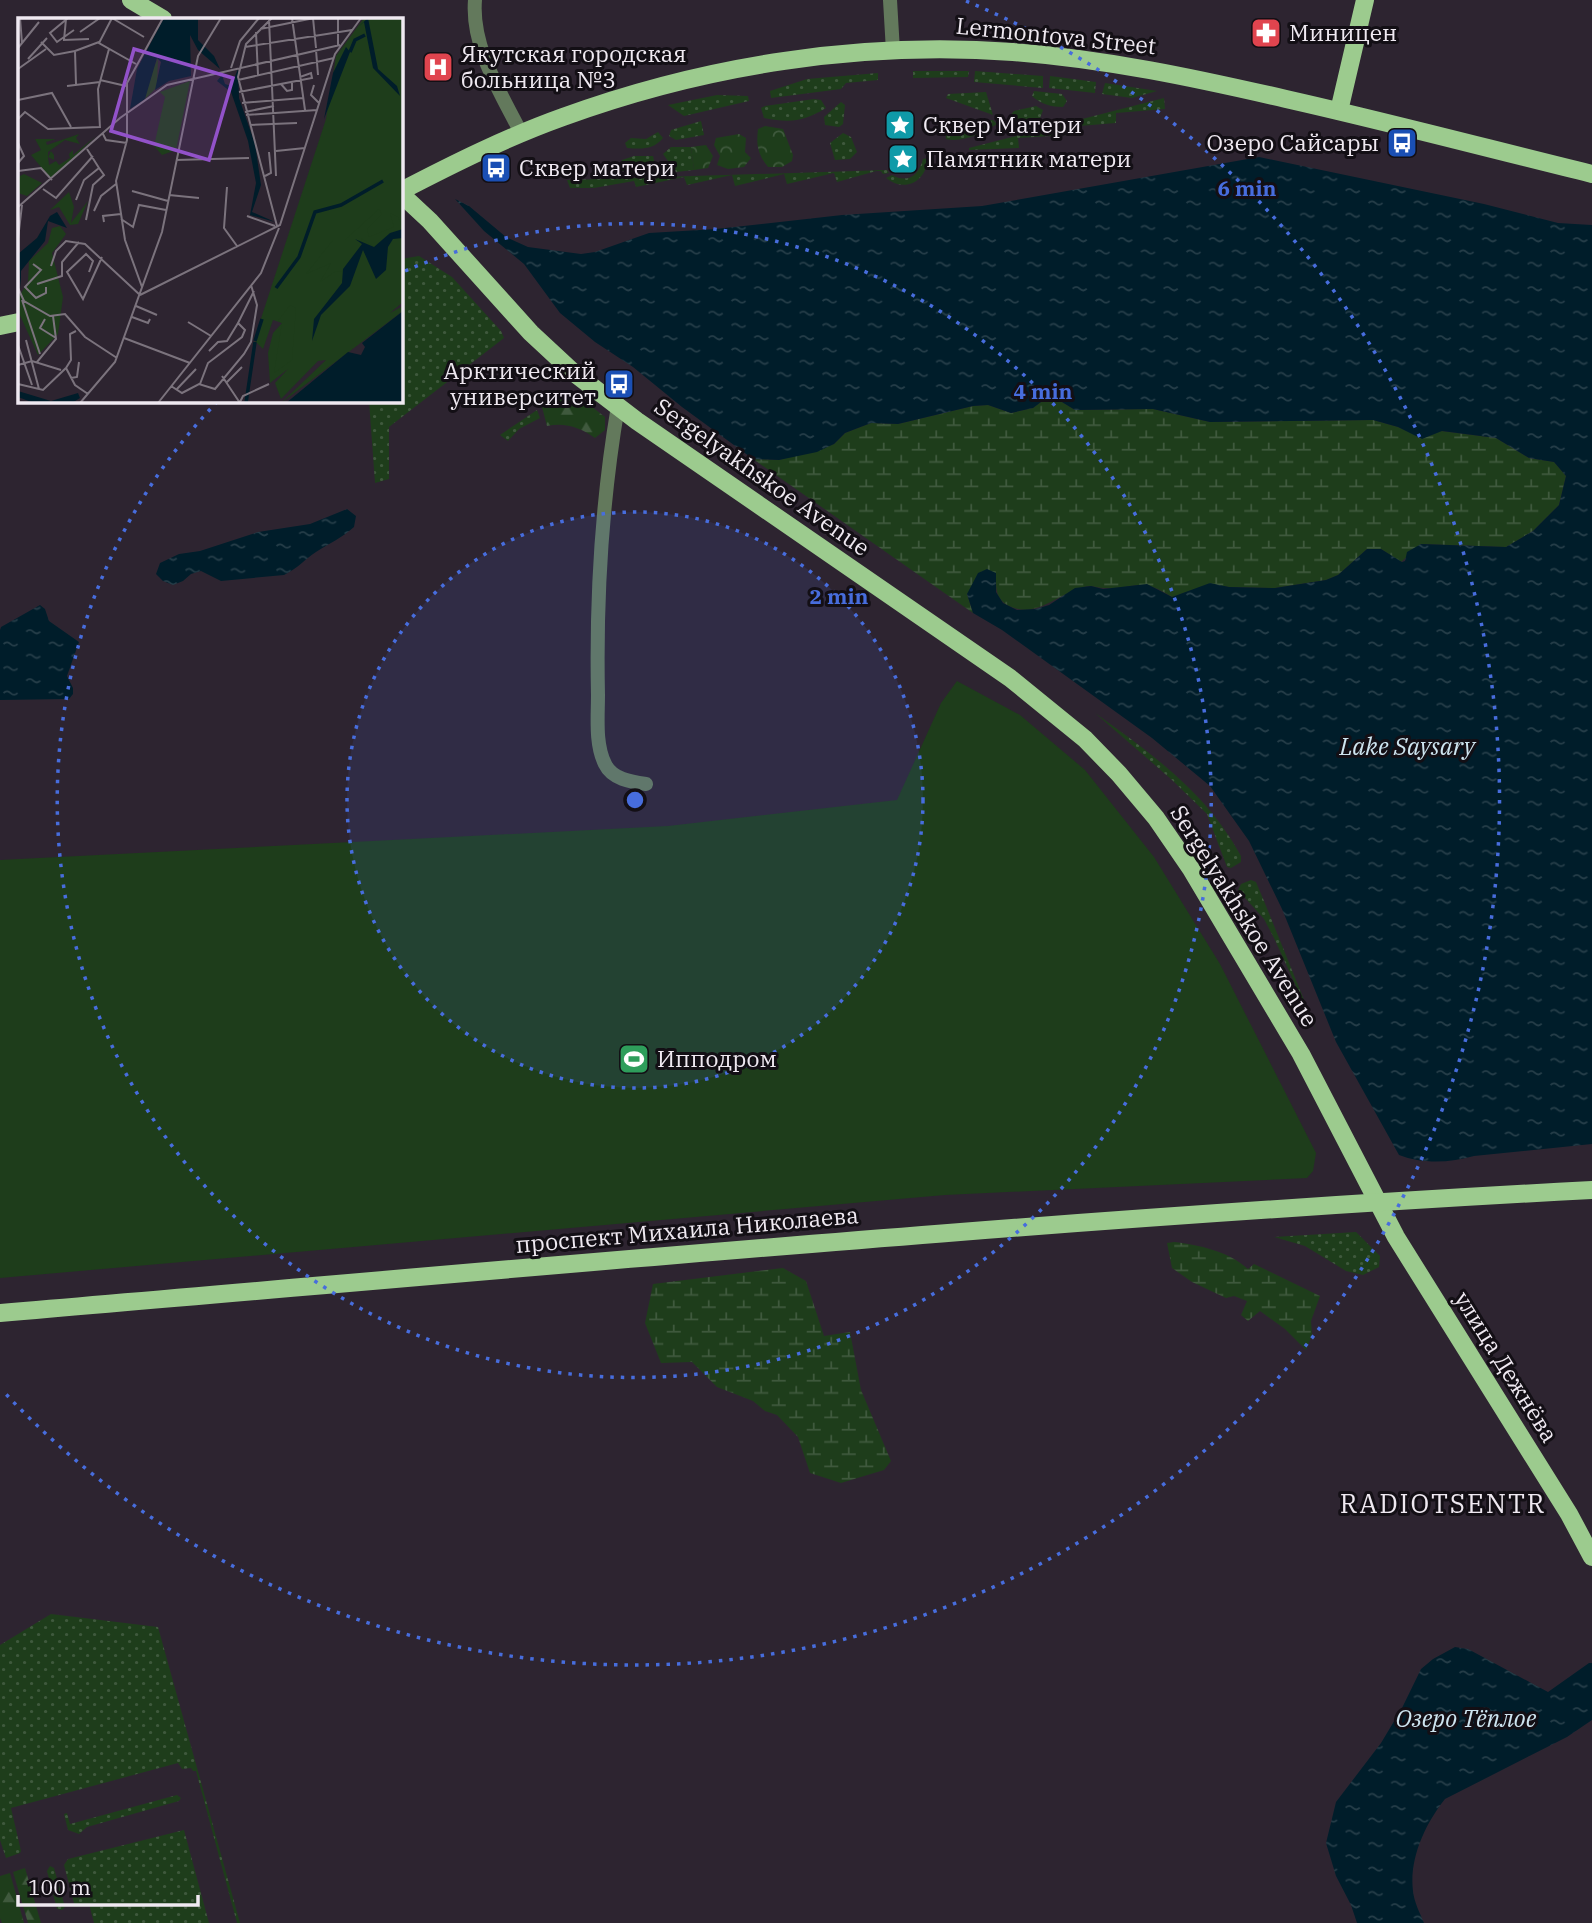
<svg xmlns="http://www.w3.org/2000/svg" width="1592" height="1923" font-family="'IBM Plex Serif',serif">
<defs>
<pattern id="grass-dots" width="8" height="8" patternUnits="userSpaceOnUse" patternTransform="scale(1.75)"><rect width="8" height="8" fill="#1e3d1b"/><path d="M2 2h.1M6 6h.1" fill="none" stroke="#3f593d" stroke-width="1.8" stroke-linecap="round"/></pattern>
<pattern id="forest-firs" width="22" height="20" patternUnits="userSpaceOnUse" patternTransform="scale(1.75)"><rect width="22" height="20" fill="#1e3d1b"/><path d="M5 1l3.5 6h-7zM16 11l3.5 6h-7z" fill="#3f593d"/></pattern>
<pattern id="wetland-marsh" width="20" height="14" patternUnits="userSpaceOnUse" patternTransform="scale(1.75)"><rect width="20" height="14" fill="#1e3d1b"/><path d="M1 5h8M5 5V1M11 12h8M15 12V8" fill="none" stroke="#3f593d"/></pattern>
<pattern id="park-crowns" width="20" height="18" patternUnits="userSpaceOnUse" patternTransform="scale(1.75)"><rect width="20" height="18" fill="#1e3d1b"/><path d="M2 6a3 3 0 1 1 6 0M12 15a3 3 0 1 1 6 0" fill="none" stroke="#3f593d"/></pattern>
<pattern id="water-ripples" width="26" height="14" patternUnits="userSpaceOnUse" patternTransform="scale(1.75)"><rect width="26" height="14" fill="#001d2a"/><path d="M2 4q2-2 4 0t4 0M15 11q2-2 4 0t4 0" fill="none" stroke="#263e49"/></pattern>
</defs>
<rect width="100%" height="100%" fill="#2d2430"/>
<!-- grass -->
<g fill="url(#grass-dots)">
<path d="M913,71H969L968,77L913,78Z"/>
<path d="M975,71L1043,76V88L974,82Z"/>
<path d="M878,73V80L846,83L841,89L771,98L770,91L807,79Z"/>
<path d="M1050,76L1096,82L1095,93L1049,88Z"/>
<path d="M1105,83L1157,91L1132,98L1102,94Z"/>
<path d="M1034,91L1062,94L1067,101L1063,107C1052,107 1040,104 1032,96Z"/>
<path d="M986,92L993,115L946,98L948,94Z"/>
<path d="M717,95L748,96L749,101L684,116L668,105Z"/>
<path d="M1164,98L1165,109L1116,113V123L1067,127V135L1018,138L1019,148L969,150V148Z"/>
<path d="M814,99L821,100L826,108C803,122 790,123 764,118L761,108L765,106Z"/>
<path d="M841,102L845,105L843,124L839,127L825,125L824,117Z"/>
<path d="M1036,106L1043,110L1038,124L1017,126L1009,117L1014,111Z"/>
<path d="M993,120L997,124C984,133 961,143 946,139L945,131L970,121Z"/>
<path d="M701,121L704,135L676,140L669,136L671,130Z"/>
<path d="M658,132L663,138C653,150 642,149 627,148L625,143L631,138L646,139Z"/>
<path d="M843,133L851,137L857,152L850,159L835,160L830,143Z"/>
<path d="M671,147H691L694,170L676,172L663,154Z"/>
<path d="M634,156H653L655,165L634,173L618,170L622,160Z"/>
<path d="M928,158C926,182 905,193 886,178L892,175C908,184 919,175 923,159Z"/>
<path d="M880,170L837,182L834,173L787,184L784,174L735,186L732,175L687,185L684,177L636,187L634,181L594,188H570L567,180L887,170L889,173L883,174Z"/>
<path d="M419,256L452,277L501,331L504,338L389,427V479L375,483L369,401H401V259Z"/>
<path d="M537,410L540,418L519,429L508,441L500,435Z"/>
<path d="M1095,713C1152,754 1207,793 1241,856V862L1231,868L1227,867L1207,814L1172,780Z"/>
<path d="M1251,880L1256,882L1264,901L1317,1032L1274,938L1264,919L1238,890L1241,884Z"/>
<path d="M1356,1232L1380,1256L1379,1267L1363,1275L1346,1271L1305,1246L1274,1237Z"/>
<path d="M51,1614L158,1627L240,1923H237L196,1771H193L191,1768L182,1769L178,1763L11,1808L21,1851L20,1853L6,1858L0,1840V1645Z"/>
<path d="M177,1795L181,1798L179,1801L87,1827L79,1834L68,1830L64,1814L67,1813L70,1824Z"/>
<path d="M184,1830L209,1923H94L89,1904L75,1907L64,1865L68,1859Z"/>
<path d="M50,1866L54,1868L65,1907L62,1910L57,1909L47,1871Z"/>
</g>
<!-- forest -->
<g fill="url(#forest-firs)">
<path d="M565,391L578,396L605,417V430L595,438C581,428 565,422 547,426L542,407Z"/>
<path d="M25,1868L41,1923H28L13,1872Z"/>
<path d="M10,1873L24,1923H2L0,1918V1876Z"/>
</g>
<!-- wetland -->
<g fill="url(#wetland-marsh)">
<path d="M1045,399H1057L1075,410L1153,409L1210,422L1373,420L1398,427L1422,438L1441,431L1496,438L1529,458L1554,462L1566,476L1559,505L1533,531L1506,547L1421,544L1401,562L1381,549H1367L1338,575L1326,580L1275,588L1229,587L1210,584L1172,597C1140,576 1137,589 1105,588C1099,588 1094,586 1089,586C1060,590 1039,620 1009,606C995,599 996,587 996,574L967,594L973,613L753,459L779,460L834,444L845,433L871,423L898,424L973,406L988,405L1011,413L1033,408Z"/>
<path d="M1174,1242C1199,1245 1228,1251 1248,1269L1254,1264L1320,1296L1311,1321L1312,1335L1306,1350L1285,1329L1260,1311L1248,1321L1241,1315L1247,1301L1234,1296L1226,1298L1192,1282L1172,1268L1167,1243Z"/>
<path d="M783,1268L806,1281L824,1336L850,1332L861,1390L891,1461L884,1470L841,1483L810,1473L798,1437L777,1415L765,1411L753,1401L717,1387L692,1362L661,1363L645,1323L653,1284Z"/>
</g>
<!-- park -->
<g fill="url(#park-crowns)">
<path d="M765,126L783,129L793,155L792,161L782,167H768C758,155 756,145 758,129Z"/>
<path d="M739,134L746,138L745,152L751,158L744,167L728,169L717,165L720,156L714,145L716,138Z"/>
<path d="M706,145L713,156L708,168L694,170L691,147Z"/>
</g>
<!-- garden -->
<path fill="#1e3d1b" d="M957,681L1020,715L1085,770L1154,857L1220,964L1316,1153L1313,1171L1307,1178L945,1195L0,1278V860L668,826L897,800L941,703Z"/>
<!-- water -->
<g fill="url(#water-ripples)">
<path d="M1259,157L1484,204L1558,223L1592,225V1144L1474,1156C1450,1163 1422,1164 1399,1155L1336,1042L1282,909L1249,841L1210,786L1152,738L1002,630L973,613L967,594L978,573L987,569L996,573V592L1003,603L1017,610L1036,609L1049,605L1075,588L1091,586L1103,589L1147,584L1172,597L1210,583L1229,587L1275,588L1326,580L1338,575L1367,549H1381L1402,562L1405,561L1407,552L1421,544L1506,547L1533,531L1559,505L1566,476L1554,462L1529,458L1496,438L1442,431L1422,439L1398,427L1373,420L1210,422L1153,409L1075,410L1057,399H1045L1033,408L1011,413L988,405L973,406L898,424L871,423L845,433L834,444L817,452L779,460L753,459L682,407L633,367L595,342L560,313L524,264L484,231L455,199L469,206L506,237L528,247L581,254L595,252L649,233L716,229L842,215L982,206Z"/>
<path d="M347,509L356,516L354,527C342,538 330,543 316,552C305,559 297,569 284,575L221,581L201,571L191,574L183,581L173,585L163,581L156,574L160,563L179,554L200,551L258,532L310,524Z"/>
<path d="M40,605L45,609L49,621L79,642L67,676L73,688V694L69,699L0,700V630L1,627Z"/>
<path d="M1455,1647L1468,1649L1548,1692L1589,1663H1592V1720L1567,1737L1445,1799C1425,1824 1409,1859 1413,1891C1414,1902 1420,1913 1424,1923H1357L1351,1905L1336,1876L1326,1843L1336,1802L1381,1743L1402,1708L1421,1669L1433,1659Z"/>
</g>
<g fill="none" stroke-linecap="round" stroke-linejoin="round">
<!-- minor -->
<g stroke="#63795c" stroke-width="14">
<path d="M475,0C471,47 501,93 521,133"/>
<path d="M890,0L893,51"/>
<path d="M618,406C602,500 596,600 598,695C598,717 595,744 605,764C612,779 631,782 646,784"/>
</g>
<!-- major -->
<g stroke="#9ccb8e" stroke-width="18">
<path d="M131,0L163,19"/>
<path d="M1339,111L1365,0"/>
<path d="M401,191C453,164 507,137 563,117C706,65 861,41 1013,52C1106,59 1195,78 1286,99C1388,122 1490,149 1592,174"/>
<path d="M401,194L430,221L531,333L573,372L637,421L1010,678L1085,739L1119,774L1156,818L1191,869L1301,1054L1396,1237L1569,1514L1592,1557"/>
<path d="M0,326L19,322"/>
<path d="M0,1313C530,1268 1060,1218 1592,1190"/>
</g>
</g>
<!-- distance rings -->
<circle cx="635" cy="800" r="288" fill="#476ddd" fill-opacity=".12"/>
<g fill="none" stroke="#476ddd" stroke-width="3.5" stroke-dasharray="3.5 7">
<circle cx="635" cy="800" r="288"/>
<path d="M405 271A577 577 0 1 1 216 403"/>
<path d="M966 1A865 865 0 1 1 2 1390"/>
</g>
<!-- icons -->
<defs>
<g id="pharmacy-square" transform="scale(1.575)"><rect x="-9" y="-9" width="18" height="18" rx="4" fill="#e0444e" stroke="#130f15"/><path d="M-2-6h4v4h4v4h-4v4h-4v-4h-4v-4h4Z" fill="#fff"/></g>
<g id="hospital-square" transform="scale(1.575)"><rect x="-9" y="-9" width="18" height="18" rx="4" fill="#e0444e" stroke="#130f15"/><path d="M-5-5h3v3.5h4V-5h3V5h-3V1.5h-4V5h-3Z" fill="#fff"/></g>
<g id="sight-square" transform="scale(1.575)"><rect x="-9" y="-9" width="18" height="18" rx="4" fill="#0f9aa8" stroke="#130f15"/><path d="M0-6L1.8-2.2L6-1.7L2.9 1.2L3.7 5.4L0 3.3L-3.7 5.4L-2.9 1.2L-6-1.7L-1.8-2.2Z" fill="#fff"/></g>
<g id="bus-square" transform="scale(1.575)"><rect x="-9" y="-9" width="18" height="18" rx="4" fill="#1a4fb4" stroke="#130f15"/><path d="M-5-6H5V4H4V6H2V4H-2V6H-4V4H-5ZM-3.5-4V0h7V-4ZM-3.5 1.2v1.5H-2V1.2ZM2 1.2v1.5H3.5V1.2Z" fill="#fff"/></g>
<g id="stadium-square" transform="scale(1.575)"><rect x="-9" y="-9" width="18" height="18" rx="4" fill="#2e9e5b" stroke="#130f15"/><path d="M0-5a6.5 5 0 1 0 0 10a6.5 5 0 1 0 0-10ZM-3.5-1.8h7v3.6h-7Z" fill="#fff"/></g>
</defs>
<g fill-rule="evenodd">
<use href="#pharmacy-square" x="1266" y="33"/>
<use href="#hospital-square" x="438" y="67"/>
<use href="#sight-square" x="900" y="125"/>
<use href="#bus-square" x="1402" y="143"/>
<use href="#sight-square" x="903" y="159"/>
<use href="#bus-square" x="496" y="168"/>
<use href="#bus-square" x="619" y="384"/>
<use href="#stadium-square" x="634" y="1059"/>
</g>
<g text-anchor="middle" stroke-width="6" stroke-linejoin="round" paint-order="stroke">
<!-- poi labels -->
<g font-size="23" fill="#efe9f1" stroke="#130f15" text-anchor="start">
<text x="1289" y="41">Миницен</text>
<text x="461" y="62">Якутская городская<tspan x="461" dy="26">больница №3</tspan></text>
<text x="923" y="133">Сквер Матери</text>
<text x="1379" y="151" text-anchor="end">Озеро Сайсары</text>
<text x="926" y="167">Памятник матери</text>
<text x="519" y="176">Сквер матери</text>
<text x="596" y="379" text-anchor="end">Арктический<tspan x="596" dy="26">университет</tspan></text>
<text x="657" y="1067">Ипподром</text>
</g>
<!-- street labels -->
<g font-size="23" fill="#efe9f1" stroke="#130f15">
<text transform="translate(1056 36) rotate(6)" y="8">Lermontova Street</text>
<text transform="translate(762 477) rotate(35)" y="8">Sergelyakhskoe Avenue</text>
<text transform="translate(1244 916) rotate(58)" y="8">Sergelyakhskoe Avenue</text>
<text transform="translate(687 1230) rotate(-5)" y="8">проспект Михаила Николаева</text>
<text transform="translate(1506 1367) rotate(58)" y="8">улица Дежнёва</text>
</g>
<!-- water labels -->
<g font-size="24" font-style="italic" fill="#cee5f0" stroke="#130f15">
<text x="1407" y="755">Lake Saysary</text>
<text x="1466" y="1727">Озеро Тёплое</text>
</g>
<!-- quarter labels -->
<g font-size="26" letter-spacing="2" fill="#efe9f1" stroke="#130f15">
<text x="1443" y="1513">RADIOTSENTR</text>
</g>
</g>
<!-- overview -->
<g transform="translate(18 18)">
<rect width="385" height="385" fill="#2d2430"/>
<path d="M346,0H385V284L372,295L385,288V293L263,385L308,342L300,343L263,381L257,365L270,351L252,365L250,335L255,315L264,305L255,302L245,331L236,322L308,101L318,38ZM61,116L58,120L62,126L47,122L30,134V139L33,133L36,137V142L30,139L31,147L38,143L41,147L52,140L51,136L55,132V137L78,118L33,161L13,137L23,132L17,121H38L28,124L29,127Z" fill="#1e3d1b"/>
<path d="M6,156L24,165L9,178L0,175V159ZM51,174L56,189L53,205L70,183L60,206L52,207L41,189L32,192ZM42,208L48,216L34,235L45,279L40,316L20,337L0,293V280L10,264L11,243L30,225L34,210Z" fill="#1e3d1b"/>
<path d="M140,40L139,69L127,81L129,65ZM361,191L364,196L349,211L351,219L376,209L372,195L380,199L385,211L356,229L343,220L345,226L324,254L318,253L302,264L313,245L288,256L315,222H327ZM272,287L278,290L274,342L256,355L264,305L260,303Z" fill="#1e3d1b"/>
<path d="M172,63L158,132L144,137L136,128L147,79L142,74Z" fill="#1e3d1b"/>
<path d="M146,0H180V22L196,38L202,51L180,32L172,17L173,58L151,63L137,72L143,44L139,40L127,81L112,91L119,51ZM350,0L360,51L379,68L382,78L355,50L346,4L340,9ZM328,29L332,34L306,101L315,55ZM220,51L221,80L237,126L243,167L234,194L257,204L232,197L238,165L230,123L213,74L199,63L204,57L207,66L213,68ZM39,194L49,210L30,203L27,223L3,253V271L0,236L19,220L32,198ZM385,211V220L375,221L370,229L368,252L358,261L345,232L332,268L303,297L294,323L296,301L324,265L325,251L344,226L337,221L356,229L372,215ZM385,293V385H268L330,334L343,337L347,329L344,325ZM0,373L33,383L60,375L62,380L54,385H16L0,379Z" fill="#001d2a"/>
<path fill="none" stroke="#001d2a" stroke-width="3.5" d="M332,34L337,22L347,17M258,270L281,239L297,194L323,187L365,163M237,323L244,301M228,385L237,324"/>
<path fill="none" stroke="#7b737d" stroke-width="2" d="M2,0L4,25M50,0L32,15L39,24L56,12M94,0L126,19M94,0L81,25L118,46M254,0L228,26L220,59L259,208M274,0L287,92M295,0L298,30M320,0V27M48,1L46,22L71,21M251,2L258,158M242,11L296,0M62,14L82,0M238,14L240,57M23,24L36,37L57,33M227,29L334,12M0,30L21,4M298,32L300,57M10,41L29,20M213,50L222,23L241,0M0,51L28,31M82,62L108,68M220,62L316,40M58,66L57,33L81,24M263,66L269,73L274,72V64M296,67L293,77L301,85M49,68L82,64M221,74L294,60L293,55L282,59M0,82L34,75L53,109M224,85L285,80M227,94L256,88M228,97L299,92M0,101L7,94L30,111L81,109M232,107L279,105M82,110L80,71L91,31M85,116L88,122L109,125M0,125L6,138L0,145M258,133L287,130M158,142L231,140M0,153L23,150L34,162M247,158L253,155L251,134M209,169L206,210L219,228M25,171L38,180L75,138M114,173L150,183M151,177L181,180M58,182L66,162L81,150L69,131M0,189L102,100L149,67L322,27M76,193L83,178L98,166M229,198L257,208M103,201L115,209L121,187L148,192M68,202L75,167L86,157L81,150M86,204L85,198L103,196M0,221L4,187M15,246L23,252L7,269L18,280L28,275V269M33,248L38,233L48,223L67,226L122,277M71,254L75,243L68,236L49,254L65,281L84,239M19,266L44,258V244L61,224M124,269L107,222L98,163L109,122V65L145,0M0,270L6,283L32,298L47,296L67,319L99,340M122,277L262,207L317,36L343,0M4,282L22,336M118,288L139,297M114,299L130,305L132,301M27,301L22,310L38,320M170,304L193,318M106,320L172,345M8,322L21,371M0,327L14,367M191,333L200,324L209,323L220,305M19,344L38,321L35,298M0,347L14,343L43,352M48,350L53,342L52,316L58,313M204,358L222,385M53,360L59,359L61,344M209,364L224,349M0,366L25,372L48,350L57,367L70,376M182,366L190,345L224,319L227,312L220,305L236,273M153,368L164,375L181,366L197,371L226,336L233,324L239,287L233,267M158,372L178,351M222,384L225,378L251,366M62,385L97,344L144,214L180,38L203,0M140,385L243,255L261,210"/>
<path fill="#9252c9" fill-opacity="0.15" stroke="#9252c9" stroke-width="3.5" d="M116,31L215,60L191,142L93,113Z"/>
<rect width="385" height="385" fill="none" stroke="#efe9f1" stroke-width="3.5"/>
</g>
<circle cx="635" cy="800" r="10" fill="#476ddd" stroke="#130f15" stroke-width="3.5"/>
<g font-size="21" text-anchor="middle" font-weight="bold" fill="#476ddd" stroke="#130f15" stroke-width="6" stroke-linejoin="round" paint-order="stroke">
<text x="1247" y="196">6 min</text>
<text x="1043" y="399">4 min</text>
<text x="839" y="604">2 min</text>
</g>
<!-- scale -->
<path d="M18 1895v10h180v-10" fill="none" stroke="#efe9f1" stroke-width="3.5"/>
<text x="28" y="1895" font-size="21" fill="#efe9f1" stroke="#130f15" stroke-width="5" paint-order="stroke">100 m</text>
</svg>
